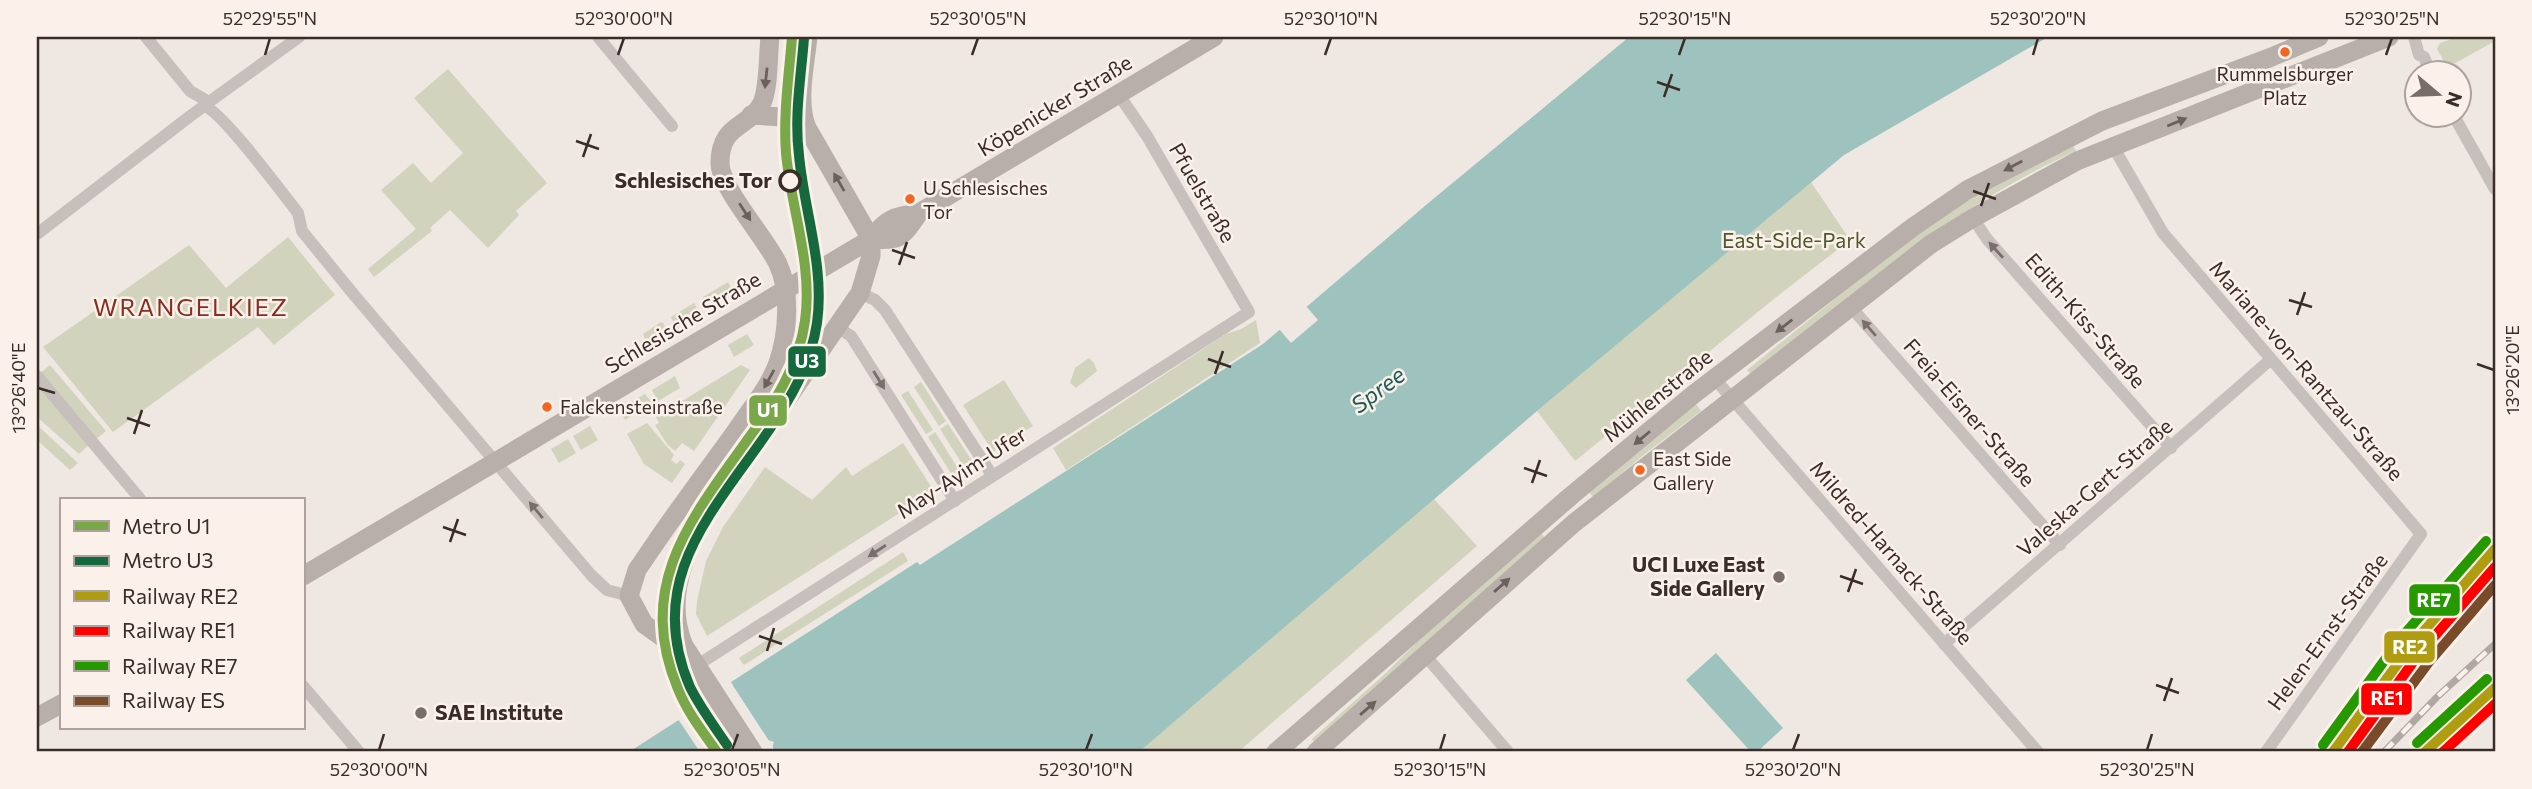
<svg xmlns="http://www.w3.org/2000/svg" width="2532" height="789" font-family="Commissioner,sans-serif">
<rect width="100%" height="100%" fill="#eee7e2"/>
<!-- green -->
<g fill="#d2d3bc">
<path d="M2458,37H2495V41L2452,65L2450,72L2437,49L2440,43Z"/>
<path d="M448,69L547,183L516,211L519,215L488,248L450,210L430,228L432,231L374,277L368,269L416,229L381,190L413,163L431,183L463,153L414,98Z"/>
<path d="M2072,143L2076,151C1953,206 1855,292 1751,374L1747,370L1915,234L1969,199Z"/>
<path d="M1811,182L1850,240L1775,298L1575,461L1537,411Z"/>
<path d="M288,237L335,295L274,345L258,327L113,432L43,347L189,245L226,288Z"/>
<path d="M728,282L734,293L709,307L703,297Z"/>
<path d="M694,303L701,315L676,328L671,317Z"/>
<path d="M1256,320L1260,343L1066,470L1053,448L1226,334L1241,329Z"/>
<path d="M661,322L663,323L669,334L648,345L643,334Z"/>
<path d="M747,334L754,345L734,357L728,345Z"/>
<path d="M1089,358L1094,363L1097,371L1076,388L1070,383L1075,368Z"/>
<path d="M50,365L106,431L95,440L39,374Z"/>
<path d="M741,365L750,370L694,451L682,443L675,451L667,444L655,425L659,423L656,417Z"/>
<path d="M675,376L680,388L658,401L652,390Z"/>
<path d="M1004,380L1033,426L993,452L963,405Z"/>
<path d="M37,381L90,444L79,454L37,417Z"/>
<path d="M921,382L946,421L939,426L914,387Z"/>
<path d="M908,391L933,430L926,434L901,395Z"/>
<path d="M645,394L653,404L625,420L619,409Z"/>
<path d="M1696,404L1701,411L1646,453L1593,497L1589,492Z"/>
<path d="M647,423L674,455L671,460L677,464L680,460L685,464L672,483L644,464L627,434Z"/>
<path d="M948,424L974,464L966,470L940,429Z"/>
<path d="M37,425L78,463L70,470L37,440Z"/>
<path d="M590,426L598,440L581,450L573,436Z"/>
<path d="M935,432L961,473L954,478L928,437Z"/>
<path d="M568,439L576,453L559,463L551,449Z"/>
<path d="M903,443L934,491L707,636L696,614L697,601L706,561L723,527L765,467L812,500L846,467L852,476Z"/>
<path d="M1434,499L1477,546L1238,752H1139Z"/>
<path d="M1541,533L1545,538L1443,627L1315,743L1312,739L1388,671L1421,638Z"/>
<path d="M903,552L908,561L744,665L739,658Z"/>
</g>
<!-- water -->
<g fill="#9ec2bd">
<path d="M1629,37H2048L1844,155L1537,411L1139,752H766L772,748L774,742L768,740L748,752H629L733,685L731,682L917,562L920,565L1263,344L1426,205Z"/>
<path d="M1716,653L1783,728L1757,752H1751L1686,680Z"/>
</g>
<!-- pier -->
<g fill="#eee7e2">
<path d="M1306,306L1318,320L1291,343L1279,329Z"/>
<path d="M730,681L773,747L774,752H762L770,746L769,744L755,752H700L676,716Z"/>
</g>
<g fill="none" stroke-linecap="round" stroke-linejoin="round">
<!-- minor -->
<g stroke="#c7bfbb" stroke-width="12">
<path d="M146,37L190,91L209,102L299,37"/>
<path d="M598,37L672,126"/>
<path d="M2414,37L2419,55L2424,57L2431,74"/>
<path d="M2454,116L2495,189"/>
<path d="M2114,148L2163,233L2421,534L2266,752"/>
<path d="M1973,218L1987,239L2171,448"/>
<path d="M37,234L189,117L204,106C221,110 283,194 298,213L302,231L350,290L591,575L607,590L629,596"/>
<path d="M860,293L875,300L885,310L992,475"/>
<path d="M1850,306L2060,545"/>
<path d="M837,327L851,336L955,501"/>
<path d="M37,376L141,500"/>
<path d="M1715,379L2038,752"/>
<path d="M1944,644L2270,360"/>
<path d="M1424,654L1508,752"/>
<path d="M696,666L1249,312L1147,136L1119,95"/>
<path d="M303,686L359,752"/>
</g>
<!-- secondary -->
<g stroke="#b8afab" stroke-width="19">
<path d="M751,115L782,117L806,126"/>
<path d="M871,239C901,242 902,237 919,213"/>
<path d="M303,576L871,239C886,219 894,216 919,213L1214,37"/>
<path d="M37,717L61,704"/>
<path d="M733,752L695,694L674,650L669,642L644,624L629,596L637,570L652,548C679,508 708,470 736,431C750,410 769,388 778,363C788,334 791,292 778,264C766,238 720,188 720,163C720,124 748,128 761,105C769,91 768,54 770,37"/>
<path d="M753,752L684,646C667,606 680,565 698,528L860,293L871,256V239L806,126C797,98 805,66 808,37"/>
<path d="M1276,752L1572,495L1694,394L1913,227L1967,190L2102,121L2269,58L2319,37"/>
<path d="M1316,752L1574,523L1931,244L1973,218L2077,161L2389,37"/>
</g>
<!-- rail casing -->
<g stroke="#afa8a5" stroke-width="7">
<path id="rail" d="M2384,752L2437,697L2495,644"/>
</g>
<!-- rail -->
<use href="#rail" stroke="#fbf1ea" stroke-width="4.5" stroke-dasharray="13" stroke-linecap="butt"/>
<!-- rail-1 casing -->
<g stroke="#fbf1ea" stroke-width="16">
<g id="rail-1">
<path d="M2333,752L2410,647L2495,549"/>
<path d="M2425,752L2495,688"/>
</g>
</g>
<!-- rail-2 casing -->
<g stroke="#fbf1ea" stroke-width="16">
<g id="rail-2">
<path d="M2348,752L2419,654L2495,567"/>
<path d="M2443,752L2495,704"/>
</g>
</g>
<!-- rail-3 casing -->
<g stroke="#fbf1ea" stroke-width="16">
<g id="rail-3">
<path d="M2417,743L2487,679"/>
<path d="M2323,745L2400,639L2486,541"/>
</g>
</g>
<!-- rail-4 casing -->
<g stroke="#fbf1ea" stroke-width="16">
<path id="rail-4" d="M2362,752L2429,662L2495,585"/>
</g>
<!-- rail-1 -->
<use href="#rail-1" stroke="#b09c10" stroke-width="10"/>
<!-- rail-2 -->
<use href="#rail-2" stroke="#f00" stroke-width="10"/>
<!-- rail-3 -->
<use href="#rail-3" stroke="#269900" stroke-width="10"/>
<!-- rail-4 -->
<use href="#rail-4" stroke="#7a4b2a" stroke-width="10"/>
<!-- metro-1 casing -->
<g stroke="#fbf1ea" stroke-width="16">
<path id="metro-1" d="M717,752C703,732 687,712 678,689C635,586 690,520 748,439C774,404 799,365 805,321C813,264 791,209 786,153C783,115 789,75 792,37"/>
</g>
<!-- metro-2 casing -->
<g stroke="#fbf1ea" stroke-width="16">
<path id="metro-2" d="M727,745C714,726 700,707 690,687C644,581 711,514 767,433C790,400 811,364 817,323C825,266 804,211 799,155C794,116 801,77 804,38"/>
</g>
<!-- metro-1 -->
<use href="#metro-1" stroke="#7aa74a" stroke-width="10"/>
<!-- metro-2 -->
<use href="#metro-2" stroke="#16683d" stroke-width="10"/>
</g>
<!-- one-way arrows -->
<defs><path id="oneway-solid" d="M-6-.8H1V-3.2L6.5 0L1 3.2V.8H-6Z" transform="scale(1.75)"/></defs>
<g fill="#6c605d">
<use href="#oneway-solid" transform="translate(766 78) rotate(96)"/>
<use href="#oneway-solid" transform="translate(2177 122) rotate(-22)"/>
<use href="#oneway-solid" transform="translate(2013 166) rotate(152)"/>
<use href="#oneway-solid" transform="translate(839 182) rotate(-120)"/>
<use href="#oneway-solid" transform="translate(745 212) rotate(57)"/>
<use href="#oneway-solid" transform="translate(1784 326) rotate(142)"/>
<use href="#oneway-solid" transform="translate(769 379) rotate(119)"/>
<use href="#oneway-solid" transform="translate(1642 438) rotate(140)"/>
<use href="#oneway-solid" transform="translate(1502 585) rotate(-41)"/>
<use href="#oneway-solid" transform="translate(1368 708) rotate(-41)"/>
</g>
<g fill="#796e6b">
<use href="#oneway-solid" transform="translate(1996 250) rotate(-132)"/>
<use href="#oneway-solid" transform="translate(1869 328) rotate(-131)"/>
<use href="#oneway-solid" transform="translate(879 380) rotate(58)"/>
<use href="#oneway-solid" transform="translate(536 510) rotate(-130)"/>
<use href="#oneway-solid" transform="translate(877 551) rotate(147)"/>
</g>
<!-- ticks -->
<path fill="none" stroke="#392c29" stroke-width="2.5" d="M265,55L270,38M618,55L624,38M972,55L978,38M1325,55L1331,38M1679,55L1685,38M2033,55L2038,38M2386,55L2392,38M1657,82L1680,90M1664,97L1672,74M576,141L599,149M583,157L591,134M1973,191L1996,199M1981,206L1989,183M892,250L915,258M899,265L907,242M2289,300L2312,307M2297,315L2305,292M1208,359L1231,367M2477,364L2494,370M1215,374L1223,351M38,388L55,393M127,418L150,426M134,434L142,410M1524,468L1547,476M1532,483L1540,460M443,527L466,535M450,542L458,519M1840,576L1863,584M1848,592L1856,569M759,636L782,644M767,651L774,628M2156,685L2179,693M2164,701L2172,678M379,750L384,734M732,750L738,734M1086,750L1092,734M1440,750L1445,734M1793,750L1799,734M2147,750L2152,734"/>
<!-- markers -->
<g fill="#f26522" stroke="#fbf1ea" stroke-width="2.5">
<circle cx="2285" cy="52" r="6"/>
<circle cx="910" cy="199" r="6"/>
<circle cx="547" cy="407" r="6"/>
<circle cx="1640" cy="470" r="6"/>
</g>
<circle fill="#fbf1ea" stroke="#392c29" stroke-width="3.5" cx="790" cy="181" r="10"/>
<g fill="#786d6a" stroke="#fbf1ea" stroke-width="2.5">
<circle cx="1779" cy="577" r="7"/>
<circle cx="421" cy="713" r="7"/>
</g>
<g text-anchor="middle" stroke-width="5" stroke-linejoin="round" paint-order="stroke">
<!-- bus labels -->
<g font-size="19" fill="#392c29" stroke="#fbf1ea" text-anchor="start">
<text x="2285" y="81" text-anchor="middle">Rummelsburger<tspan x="2285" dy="24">Platz</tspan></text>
<text x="923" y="195">U Schlesisches<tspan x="923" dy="24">Tor</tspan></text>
<text x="560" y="414">Falckensteinstraße</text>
<text x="1653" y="466">East Side<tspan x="1653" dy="24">Gallery</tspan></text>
</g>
<!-- street labels -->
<g font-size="21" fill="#392c29" stroke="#fbf1ea">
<text transform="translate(1055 106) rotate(-31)" y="7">Köpenicker Straße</text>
<text transform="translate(1202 193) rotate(60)" y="7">Pfuelstraße</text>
<text transform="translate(2085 321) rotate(49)" y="7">Edith-Kiss-Straße</text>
<text transform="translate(683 323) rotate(-31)" y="7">Schlesische Straße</text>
<text transform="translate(2306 371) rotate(49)" y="7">Mariane-von-Rantzau-Straße</text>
<text transform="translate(1658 396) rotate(-39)" y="7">Mühlenstraße</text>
<text transform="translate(1969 413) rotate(49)" y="7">Freia-Eisner-Straße</text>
<text transform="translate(962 473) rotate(-33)" y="7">May-Ayim-Ufer</text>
<text transform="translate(2095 488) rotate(-41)" y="7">Valeska-Gert-Straße</text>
<text transform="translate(1891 553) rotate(49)" y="7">Mildred-Harnack-Straße</text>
<text transform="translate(2328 632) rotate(-54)" y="7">Helen-Ernst-Straße</text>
</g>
<!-- stop labels -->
<g font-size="21" font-weight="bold" fill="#392c29" stroke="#fbf1ea" text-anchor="end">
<text x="772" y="188">Schlesisches Tor</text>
</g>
<!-- park labels -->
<g font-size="21" fill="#4d582b" stroke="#fbf1ea">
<text x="1794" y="248">East-Side-Park</text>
</g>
<!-- poi labels -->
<g font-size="21" font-weight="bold" fill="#392c29" stroke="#fbf1ea" text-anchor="end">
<text x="1765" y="572">UCI Luxe East<tspan x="1765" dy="24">Side Gallery</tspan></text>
<text x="435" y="720" text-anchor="start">SAE Institute</text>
</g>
<!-- water labels -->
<g font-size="23" font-style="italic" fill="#1c5c58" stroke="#fbf1ea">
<text transform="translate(1378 390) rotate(-37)" y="8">Spree</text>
</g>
<!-- quarter labels -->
<g font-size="24" letter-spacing="2" fill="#8b2b1e" stroke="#fbf1ea">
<text x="191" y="316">WRANGELKIEZ</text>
</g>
</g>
<g stroke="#fbf1ea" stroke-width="2.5">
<rect x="787" y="345" width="40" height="33" rx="7" fill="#16683d"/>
<rect x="748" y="394" width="40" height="33" rx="7" fill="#7aa74a"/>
<rect x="2408" y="583" width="53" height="34" rx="7" fill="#269900"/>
<rect x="2383" y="630" width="53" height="34" rx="7" fill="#b09c10"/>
<rect x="2360" y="682" width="53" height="34" rx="7" fill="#f00"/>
</g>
<g font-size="19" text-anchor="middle" font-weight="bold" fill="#fff">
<text x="807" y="368">U3</text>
<text x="768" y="417">U1</text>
<text x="2434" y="607">RE7</text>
<text x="2410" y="654">RE2</text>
<text x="2387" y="705">RE1</text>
</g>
<!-- border -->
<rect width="2532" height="789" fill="none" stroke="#fbf1ea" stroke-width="77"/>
<!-- legend -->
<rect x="60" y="498" width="245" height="231" fill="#fbf1ea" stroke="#ada29d" stroke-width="2"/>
<rect x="74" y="521" width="35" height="10" fill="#7aa74a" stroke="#ada29d" stroke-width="2"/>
<text x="122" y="534" font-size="21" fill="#392c29">Metro U1</text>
<rect x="74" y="556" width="35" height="10" fill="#16683d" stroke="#ada29d" stroke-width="2"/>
<text x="122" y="568" font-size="21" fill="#392c29">Metro U3</text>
<rect x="74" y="591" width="35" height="10" fill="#b09c10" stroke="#ada29d" stroke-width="2"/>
<text x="122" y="604" font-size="21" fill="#392c29">Railway RE2</text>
<rect x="74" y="626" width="35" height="10" fill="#ff0000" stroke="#ada29d" stroke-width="2"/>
<text x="122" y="638" font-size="21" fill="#392c29">Railway RE1</text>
<rect x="74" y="661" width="35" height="10" fill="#269900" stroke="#ada29d" stroke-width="2"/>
<text x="122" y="674" font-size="21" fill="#392c29">Railway RE7</text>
<rect x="74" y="696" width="35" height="10" fill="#7a4b2a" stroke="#ada29d" stroke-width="2"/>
<text x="122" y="708" font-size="21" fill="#392c29">Railway ES</text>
<!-- north arrow -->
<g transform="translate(2438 94) rotate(109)"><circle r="33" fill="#fbf1ea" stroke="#ada29d" stroke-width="2"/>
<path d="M0-5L12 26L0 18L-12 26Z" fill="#786d6a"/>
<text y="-10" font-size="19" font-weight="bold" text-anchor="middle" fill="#392c29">N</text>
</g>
<rect x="38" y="38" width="2456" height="712" fill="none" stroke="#392c29" stroke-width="2.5"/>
<g font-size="18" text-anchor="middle" fill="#392c29">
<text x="270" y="25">52°29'55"N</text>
<text x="624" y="25">52°30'00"N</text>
<text x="978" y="25">52°30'05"N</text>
<text x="1331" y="25">52°30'10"N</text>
<text x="1685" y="25">52°30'15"N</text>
<text x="2038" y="25">52°30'20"N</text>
<text x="2392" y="25">52°30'25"N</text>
<text transform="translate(2513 370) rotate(-90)" y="6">13°26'20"E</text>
<text transform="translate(19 388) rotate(-90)" y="6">13°26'40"E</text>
<text x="379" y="776">52°30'00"N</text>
<text x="732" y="776">52°30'05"N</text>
<text x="1086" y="776">52°30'10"N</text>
<text x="1440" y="776">52°30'15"N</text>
<text x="1793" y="776">52°30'20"N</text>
<text x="2147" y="776">52°30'25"N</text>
</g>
</svg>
